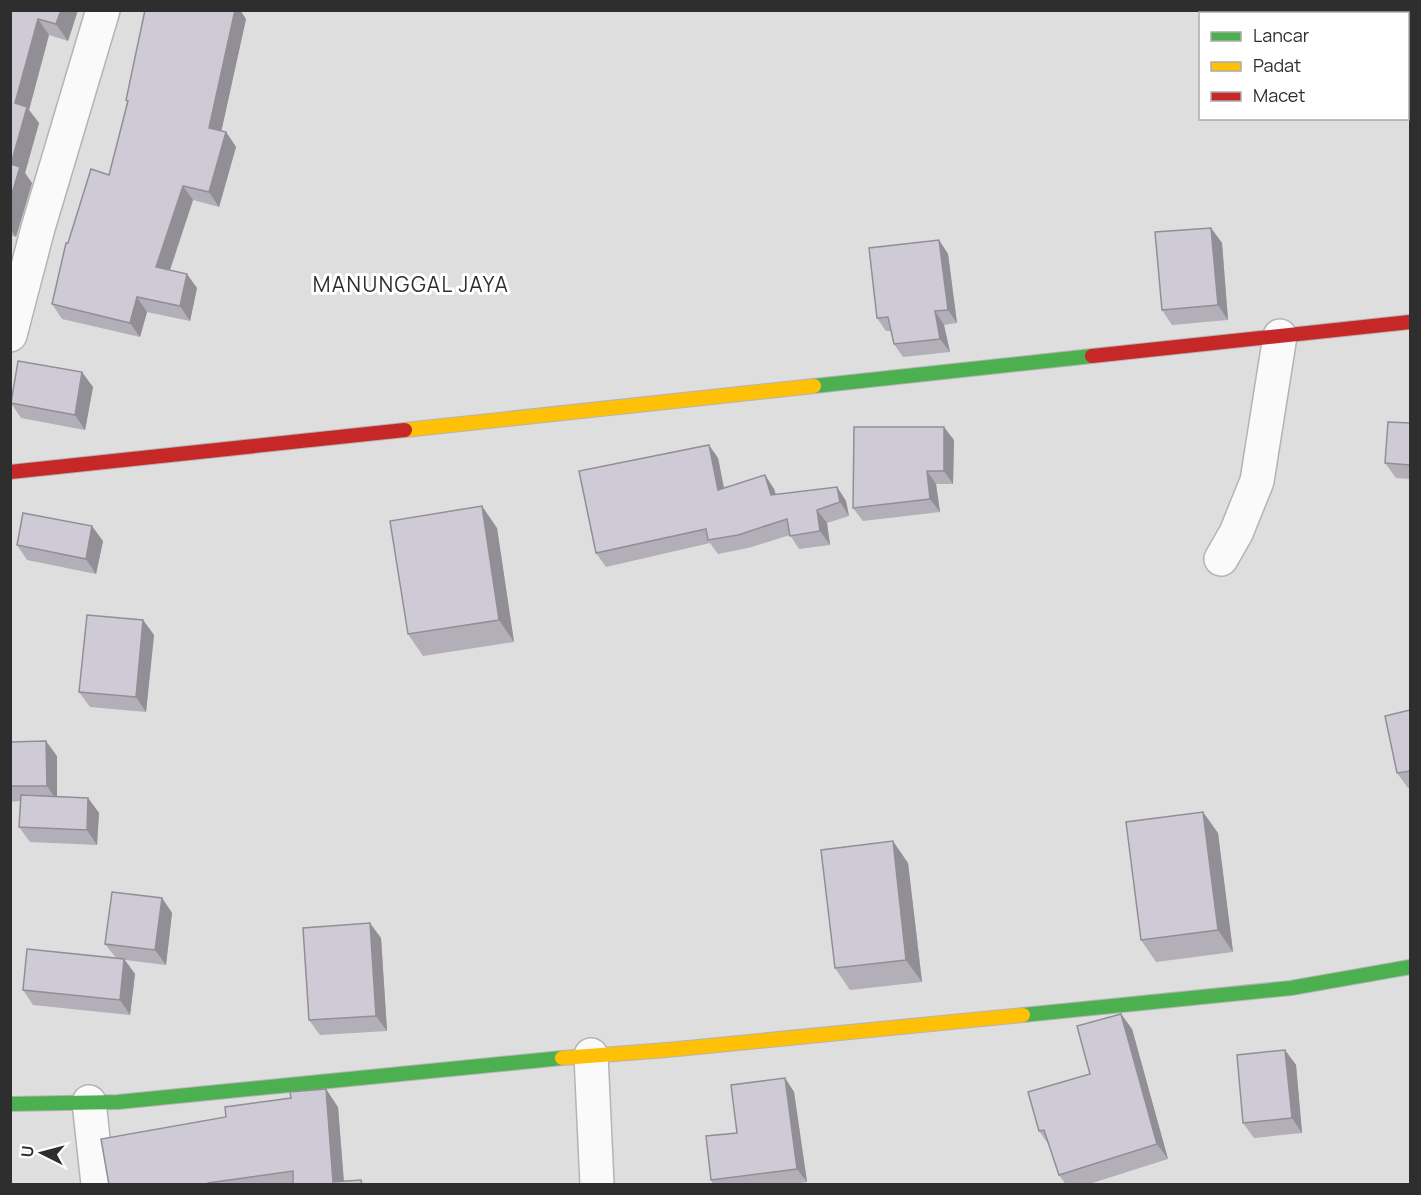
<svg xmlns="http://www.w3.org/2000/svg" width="1421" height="1195" font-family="Manrope,sans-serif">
<rect width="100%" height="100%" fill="#dedede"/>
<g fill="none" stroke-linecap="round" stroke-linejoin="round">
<!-- street casing -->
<g stroke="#b4b4b5" stroke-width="36">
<g id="street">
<path d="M10,335L38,228L103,10"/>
<path d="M1221,559L1236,533L1257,481L1280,336"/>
<path d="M591,1055L597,1184"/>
<path d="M89,1102L98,1184"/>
</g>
</g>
<!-- fast casing -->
<g stroke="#b4b4b5" stroke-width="16">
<g id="fast">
<path d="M814,386L1092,356"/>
<path d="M1023,1015L1291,988L1410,967"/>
<path d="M10,1104L118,1102L562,1058"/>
</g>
</g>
<!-- slow casing -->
<g stroke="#b4b4b5" stroke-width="16">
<g id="slow">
<path d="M405,430L814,386"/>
<path d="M562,1058L667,1050L1023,1015"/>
</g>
</g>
<!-- jam casing -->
<g stroke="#b4b4b5" stroke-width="16">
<g id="jam">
<path d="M1092,356L1410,322"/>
<path d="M10,472L405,430"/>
</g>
</g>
<!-- street -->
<use href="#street" stroke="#fafafa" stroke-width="33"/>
<!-- fast -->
<use href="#fast" stroke="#4caf50" stroke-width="14"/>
<!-- slow -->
<use href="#slow" stroke="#ffc107" stroke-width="14"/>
<!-- jam -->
<use href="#jam" stroke="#c62828" stroke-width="14"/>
</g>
<!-- wall -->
<g fill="#b2afb8">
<path d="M10,10H78L68,41L49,35L29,110L39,123L25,173L32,183L16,237L10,235Z"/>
<path d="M246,19L221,131L226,132L236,147L219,207L193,200L170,270L197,288L190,321L147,312L140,337L62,319L52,304L68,243L109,175L127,102L126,100Z"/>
<path d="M1211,228L1222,243L1228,320L1172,325L1162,310Z"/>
<path d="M939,240L948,254L957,323L944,325L950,352L903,357L894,344L891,331H886L877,318Z"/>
<path d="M93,387L85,430L21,418L11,403Z"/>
<path d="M1410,423V479L1396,478L1385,463Z"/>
<path d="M954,440L953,484H936L940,512L863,521L853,508Z"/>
<path d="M718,458L724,488L765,475L774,489L776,495L837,487L846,501L849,516L827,523L830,545L799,549L790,535L748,548L718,554L710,543L606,567L596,553Z"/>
<path d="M497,528L514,642L423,656L408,634Z"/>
<path d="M103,541L96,574L27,560L17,545Z"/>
<path d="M143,620L154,635L146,712L90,707L79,692Z"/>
<path d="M1410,710V788H1408L1397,773Z"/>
<path d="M10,742L57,756V797L88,798L99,813L97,845L30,842L19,827L20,801L10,802Z"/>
<path d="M1218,833L1233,952L1156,962L1141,940Z"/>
<path d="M908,863L922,982L850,990L835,968Z"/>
<path d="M162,898L172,913L166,965L125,960L135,974L130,1015L33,1005L23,990L116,958L105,944Z"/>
<path d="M381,938L387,1031L320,1035L309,1020Z"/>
<path d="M1121,1014L1132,1029L1168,1159L1086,1185H1066L1059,1175L1049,1145L1039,1131L1090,1074Z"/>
<path d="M1285,1050L1296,1065L1302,1133L1254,1138L1243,1123Z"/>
<path d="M785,1078L794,1092L807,1182L789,1185H714L711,1180L737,1133Z"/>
<path d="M338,1107L344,1181L364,1185H109Z"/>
</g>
<!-- shaded-wall -->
<g fill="#918e96">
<path d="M61,10H78L68,41L56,24Z"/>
<path d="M235,10H240L246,19L219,142L209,128Z"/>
<path d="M38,19L49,35L29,110L39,123L25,173L32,183L16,237L10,228L11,164L15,103Z"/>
<path d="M226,132L236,147L219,207L209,192Z"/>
<path d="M183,186L193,200L166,282L156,267Z"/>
<path d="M1211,228L1222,243L1228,320L1218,305Z"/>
<path d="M939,240L948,254L957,323L948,310Z"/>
<path d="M187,274L197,288L190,321L180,306Z"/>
<path d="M137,297L147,312L140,337L130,323Z"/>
<path d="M935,311L944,325L950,352L940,339Z"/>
<path d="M82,372L93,387L85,430L75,415Z"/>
<path d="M944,427L954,440L953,484L944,471Z"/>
<path d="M709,445L718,458L727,504L718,490Z"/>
<path d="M927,471L936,484L940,512L930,499Z"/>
<path d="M765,475L774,489L781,509L771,495Z"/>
<path d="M837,487L846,501L849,516L840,502Z"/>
<path d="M482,506L497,528L514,642L499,620Z"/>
<path d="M817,510L827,523L830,545L820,531Z"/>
<path d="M92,526L103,541L96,574L86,559Z"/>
<path d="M143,620L154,635L146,712L136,697Z"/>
<path d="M46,741L57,756V801L47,786Z"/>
<path d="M88,798L99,813L97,845L87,830Z"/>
<path d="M1203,812L1218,833L1233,952L1218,930Z"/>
<path d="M893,841L908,863L922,982L906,960Z"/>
<path d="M162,898L172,913L166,965L155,950Z"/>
<path d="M370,923L381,938L387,1031L376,1016Z"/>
<path d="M124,959L135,974L130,1015L120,1000Z"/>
<path d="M1121,1014L1132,1029L1168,1159L1157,1144Z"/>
<path d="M1285,1050L1296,1065L1302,1133L1292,1118Z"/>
<path d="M785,1078L794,1092L807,1182L797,1169Z"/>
<path d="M326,1089L338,1107L344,1185L333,1182Z"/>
</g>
<!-- building -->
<g fill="#cfcbd6" stroke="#918e96" stroke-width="1.5">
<path d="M10,10H61L56,24L38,19L15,103L27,107L11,164L20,167L10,200Z"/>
<path d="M145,10H235L209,128L226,132L209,192L183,186L156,267L187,274L180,306L137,297L130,323L52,304L66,243H68L91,169L109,175L128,101L126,100Z"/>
<path d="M1211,228L1218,305L1162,310L1155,232Z"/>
<path d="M939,240L948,310L935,311L940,339L894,344L888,317L877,318L869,248Z"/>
<path d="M18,361L82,372L75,415L11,403Z"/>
<path d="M1388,422L1410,423V465L1385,463Z"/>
<path d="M854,427H944V471H927L930,499L853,508Z"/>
<path d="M709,445L718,490L765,475L771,495L837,487L840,502L817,510L820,531L790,536L787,519L738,535L708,540L706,529L596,553L579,471Z"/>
<path d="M482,506L499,620L408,634L390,521Z"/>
<path d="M23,513L92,526L86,559L17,545Z"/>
<path d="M87,615L143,620L136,697L79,692Z"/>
<path d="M1410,710V771L1397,773L1385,716Z"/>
<path d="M46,741L47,786H10V742Z"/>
<path d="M21,795L88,798L87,830L19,827Z"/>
<path d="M1203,812L1218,930L1141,940L1126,822Z"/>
<path d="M893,841L906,960L835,968L821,850Z"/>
<path d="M112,892L162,898L155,950L105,944Z"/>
<path d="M370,923L376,1016L309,1020L303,928Z"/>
<path d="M27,949L124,959L120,1000L23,990Z"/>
<path d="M1121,1014L1157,1144L1059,1175L1044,1130L1039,1131L1028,1092L1090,1074L1077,1026Z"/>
<path d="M1285,1050L1292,1118L1243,1123L1237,1055Z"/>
<path d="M785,1078L797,1169L711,1180L706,1136L737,1133L731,1085Z"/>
<path d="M326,1089L333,1182L361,1180L362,1185H293V1171L208,1183V1185H109L101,1139L226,1117L225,1107L291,1098L290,1092Z"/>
</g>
<g text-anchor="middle" stroke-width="6" stroke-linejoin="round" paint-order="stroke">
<!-- quarter labels -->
<g font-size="21" letter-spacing="1.5" fill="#2e2e2f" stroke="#fff">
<text x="411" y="292">MANUNGGAL JAYA</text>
</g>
</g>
<!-- border -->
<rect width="1421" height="1195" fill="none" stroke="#2e2e2f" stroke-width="24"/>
<!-- legend -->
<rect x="1199" y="12" width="210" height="108" fill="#ffffff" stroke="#ababac" stroke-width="1.5"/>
<rect x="1211" y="32" width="30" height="9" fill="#4caf50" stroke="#ababac" stroke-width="1.5"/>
<text x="1253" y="42" font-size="18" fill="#2e2e2f">Lancar</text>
<rect x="1211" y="62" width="30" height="9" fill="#ffc107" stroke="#ababac" stroke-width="1.5"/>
<text x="1253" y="72" font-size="18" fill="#2e2e2f">Padat</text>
<rect x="1211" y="92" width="30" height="9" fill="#c62828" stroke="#ababac" stroke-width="1.5"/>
<text x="1253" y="102" font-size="18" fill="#2e2e2f">Macet</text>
<!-- north arrow -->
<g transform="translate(42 1153) rotate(276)" stroke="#ffffff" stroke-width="4.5" paint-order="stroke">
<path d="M0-4.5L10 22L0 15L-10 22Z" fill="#2e2e2f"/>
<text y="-9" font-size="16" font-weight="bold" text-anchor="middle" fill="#2e2e2f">U</text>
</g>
</svg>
